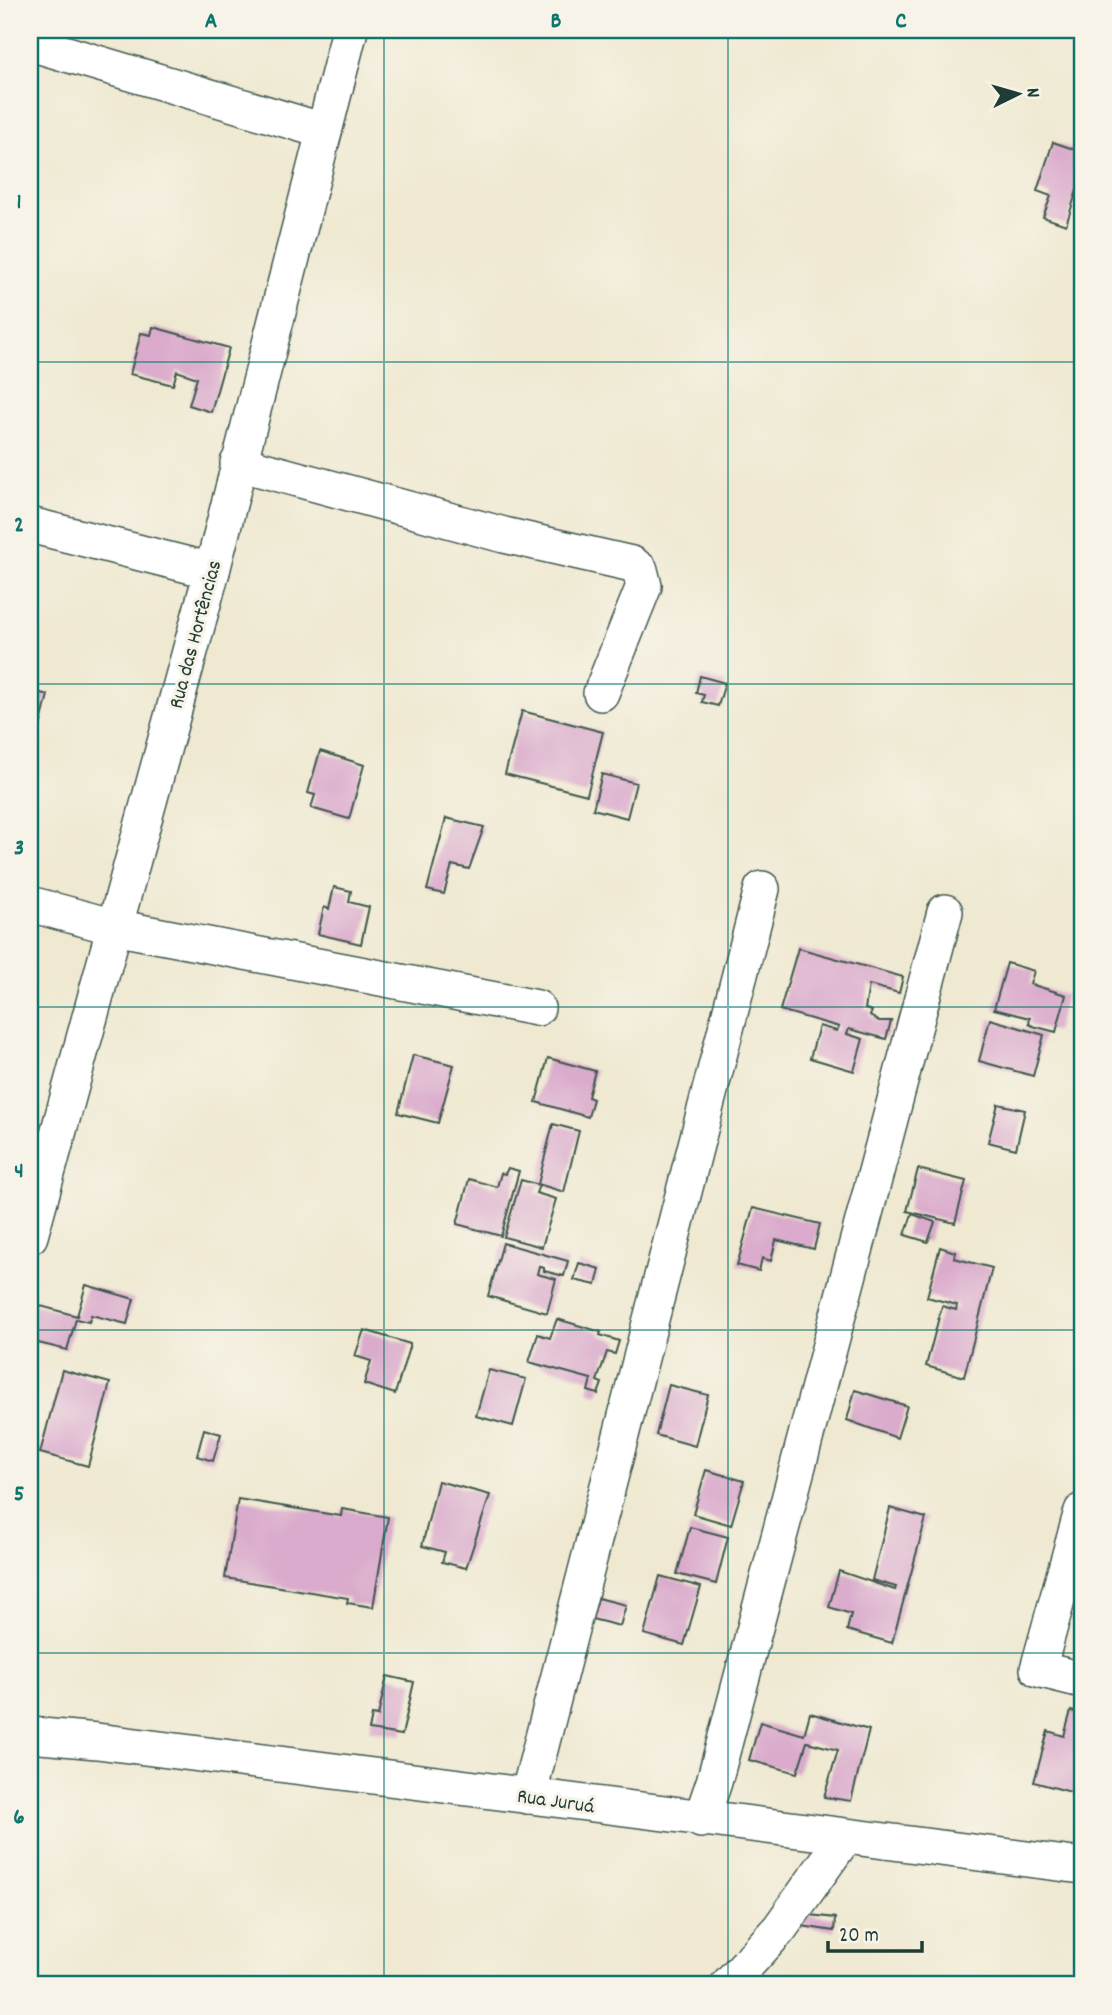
<svg xmlns="http://www.w3.org/2000/svg" width="1112" height="2015" font-family="Dekko,sans-serif">
<rect width="100%" height="100%" fill="#f7f3e8"/>
<filter id="ink" filterUnits="userSpaceOnUse"><feTurbulence type="fractalNoise" baseFrequency=".0143" numOctaves="2"/><feDisplacementMap in="SourceGraphic" scale="14" xChannelSelector="R" yChannelSelector="G"/><feConvolveMatrix kernelMatrix="1 2 1 2 8 2 1 2 1" color-interpolation-filters="sRGB"/></filter>
<filter id="wash" filterUnits="userSpaceOnUse"><feTurbulence type="fractalNoise" baseFrequency=".00686" numOctaves="4" result="noise"/><feDisplacementMap in="SourceGraphic" scale="28" xChannelSelector="R" yChannelSelector="G"/><feGaussianBlur stdDeviation="1.57" result="paint"/><feColorMatrix in="noise" values="0 0 0 0 0 0 0 0 0 0 0 0 0 0 0 0 0 1.4 0 .05"/><feComposite in="paint" operator="in"/></filter>
<g filter="url(#wash)">
<rect width="100%" height="100%" fill="#efe9d1"/>
<g id="blocks">
<!-- building -->
<g fill="#daabcc">
<path d="M1053,142L1082,152V192L1077,190L1066,225L1043,217L1051,196L1037,191Z"/>
<path d="M153,327L229,348L211,412L189,405L197,378L177,371L173,385L130,374L141,333L151,335Z"/>
<path d="M700,676L725,683L718,706L702,702L704,695L696,693Z"/>
<path d="M30,690L48,695L33,754L30,753Z"/>
<path d="M522,711L603,732L587,795L505,774Z"/>
<path d="M320,751L364,765L349,819L311,808L315,795L308,793Z"/>
<path d="M602,774L636,783L627,818L593,809Z"/>
<path d="M446,818L484,827L469,869L452,865L444,894L427,890Z"/>
<path d="M334,887L351,891L349,902L369,907L361,944L318,934L324,907L329,909Z"/>
<path d="M798,948L903,977L899,993L869,985L865,1009L872,1011L870,1016L879,1021H891L886,1039L849,1029L847,1034L863,1039L854,1071L810,1058L819,1026L837,1031L839,1027L780,1010Z"/>
<path d="M1007,963L1034,971L1030,984L1066,995L1056,1032L1033,1026L1029,1024L1030,1018L994,1009Z"/>
<path d="M990,1019L1044,1035L1033,1076L979,1061Z"/>
<path d="M413,1055L454,1065L438,1123L398,1113Z"/>
<path d="M548,1058L595,1071L588,1097L593,1099L588,1117L536,1102Z"/>
<path d="M998,1104L1025,1110L1016,1149L988,1142Z"/>
<path d="M553,1124L579,1131L564,1192L538,1184Z"/>
<path d="M508,1168L519,1171L501,1236L457,1224L469,1179L497,1187L501,1173L505,1174Z"/>
<path d="M918,1169L966,1181L955,1223L907,1211Z"/>
<path d="M521,1180L539,1185L536,1193L556,1199L542,1247L504,1237Z"/>
<path d="M753,1208L820,1224L814,1249L776,1240L771,1261L762,1258L759,1271L737,1265Z"/>
<path d="M912,1214L935,1222L928,1242L905,1235Z"/>
<path d="M503,1243L568,1261L564,1276L544,1271V1268L539,1266L537,1274L556,1279L547,1313L488,1296Z"/>
<path d="M940,1247L955,1252L954,1258L992,1268L964,1377L926,1366L942,1306L956,1310L957,1305L927,1297Z"/>
<path d="M579,1263L600,1269L596,1285L574,1280Z"/>
<path d="M86,1285L134,1299L127,1324L91,1315L89,1322L76,1319L67,1350L30,1341V1303L77,1316Z"/>
<path d="M557,1319L601,1332L600,1335L619,1341L615,1354L607,1352L597,1381L602,1383L598,1394L588,1391L591,1379L529,1362L538,1334L550,1338Z"/>
<path d="M364,1330L410,1344L395,1394L364,1384L371,1361L355,1356Z"/>
<path d="M62,1370L110,1383L88,1466L40,1453Z"/>
<path d="M489,1370L526,1379L513,1426L476,1416Z"/>
<path d="M669,1385L708,1395L695,1446L656,1435Z"/>
<path d="M855,1390L907,1406L897,1438L847,1420Z"/>
<path d="M204,1429L221,1434L213,1461L197,1456Z"/>
<path d="M706,1470L744,1481L731,1525L693,1514Z"/>
<path d="M438,1481L490,1495L466,1568L442,1562L445,1552L422,1546Z"/>
<path d="M238,1499L341,1516L342,1509L388,1517L373,1607L347,1603L348,1598L225,1578Z"/>
<path d="M890,1508L926,1518L892,1643L847,1630L851,1614L829,1607L839,1571L895,1590L896,1587L872,1580Z"/>
<path d="M690,1527L728,1537L716,1584L677,1574Z"/>
<path d="M660,1576L701,1587L684,1645L644,1634Z"/>
<path d="M598,1598L626,1605L620,1626L592,1619Z"/>
<path d="M387,1676L414,1682L402,1735L369,1730L372,1715L378,1716Z"/>
<path d="M1071,1711L1082,1714V1795L1034,1782L1048,1731L1064,1736Z"/>
<path d="M810,1713L869,1730L851,1801L824,1797L838,1750L807,1742L797,1773L749,1760L760,1722L804,1735Z"/>
<path d="M776,1911L835,1918L834,1931L775,1922Z"/>
</g>
</g>
</g>
<g filter="url(#ink)">
<use href="#blocks" fill-opacity="0" stroke="#3e574c" stroke-width="2"/>
<g fill="none" stroke-linecap="round" stroke-linejoin="round">
<!-- minor casing -->
<g stroke="#3e574c" stroke-width="38">
<g id="minor">
<path d="M30,43L324,131"/>
<path d="M238,463L504,535L632,564L640,570L644,586L601,693"/>
<path d="M30,525L212,571"/>
<path d="M30,904L114,927L537,1008"/>
<path d="M30,1236L212,571L350,30"/>
<path d="M1082,1511L1038,1669L1082,1680"/>
<path d="M30,1735L97,1741L1082,1866"/>
<path d="M528,1796L762,889"/>
<path d="M701,1820L714,1782L945,912"/>
<path d="M728,1985L780,1928L844,1838"/>
</g>
</g>
<!-- minor -->
<use href="#minor" stroke="#fff" stroke-width="35"/>
</g>
</g>
<!-- grid -->
<path fill="none" stroke="#0f766e" stroke-width="2" stroke-opacity="0.55" d="M384,30V1985M728,30V1985M30,362H1082M30,684H1082M30,1007H1082M30,1330H1082M30,1653H1082"/>
<g text-anchor="middle" stroke-width="6" stroke-linejoin="round" paint-order="stroke">
<!-- street labels -->
<g font-size="21" fill="#1f3d34" stroke="#f7f3e8">
<text transform="translate(194 634) rotate(-75)" y="7">Rua das Hortências</text>
<text transform="translate(556 1800) rotate(8)" y="7">Rua Juruá</text>
</g>
</g>
<!-- margin -->
<rect width="1112" height="2015" fill="none" stroke="#f7f3e8" stroke-width="77"/>
<!-- north arrow -->
<g transform="translate(1018 94) rotate(85)" stroke="#f7f3e8" stroke-width="5" paint-order="stroke">
<path d="M0-5L12 26L0 18L-12 26Z" fill="#1f3d34"/>
<text y="-10" font-size="19" font-weight="bold" text-anchor="middle" fill="#1f3d34">N</text>
</g>
<!-- scale -->
<path d="M828 1941v10h94v-10" fill="none" stroke="#1f3d34" stroke-width="3.5"/>
<text x="839" y="1941" font-size="21" fill="#1f3d34" stroke="#f7f3e8" stroke-width="5" paint-order="stroke">20 m</text>
<rect x="38" y="38" width="1036" height="1938" fill="none" stroke="#0f766e" stroke-width="2.5"/>
<g font-size="23" text-anchor="middle" font-weight="bold" fill="#0f766e">
<text x="211" y="27">A</text>
<text x="556" y="27">B</text>
<text x="901" y="27">C</text>
<text x="19" y="208">1</text>
<text x="19" y="531">2</text>
<text x="19" y="854">3</text>
<text x="19" y="1177">4</text>
<text x="19" y="1500">5</text>
<text x="19" y="1823">6</text>
</g>
</svg>
